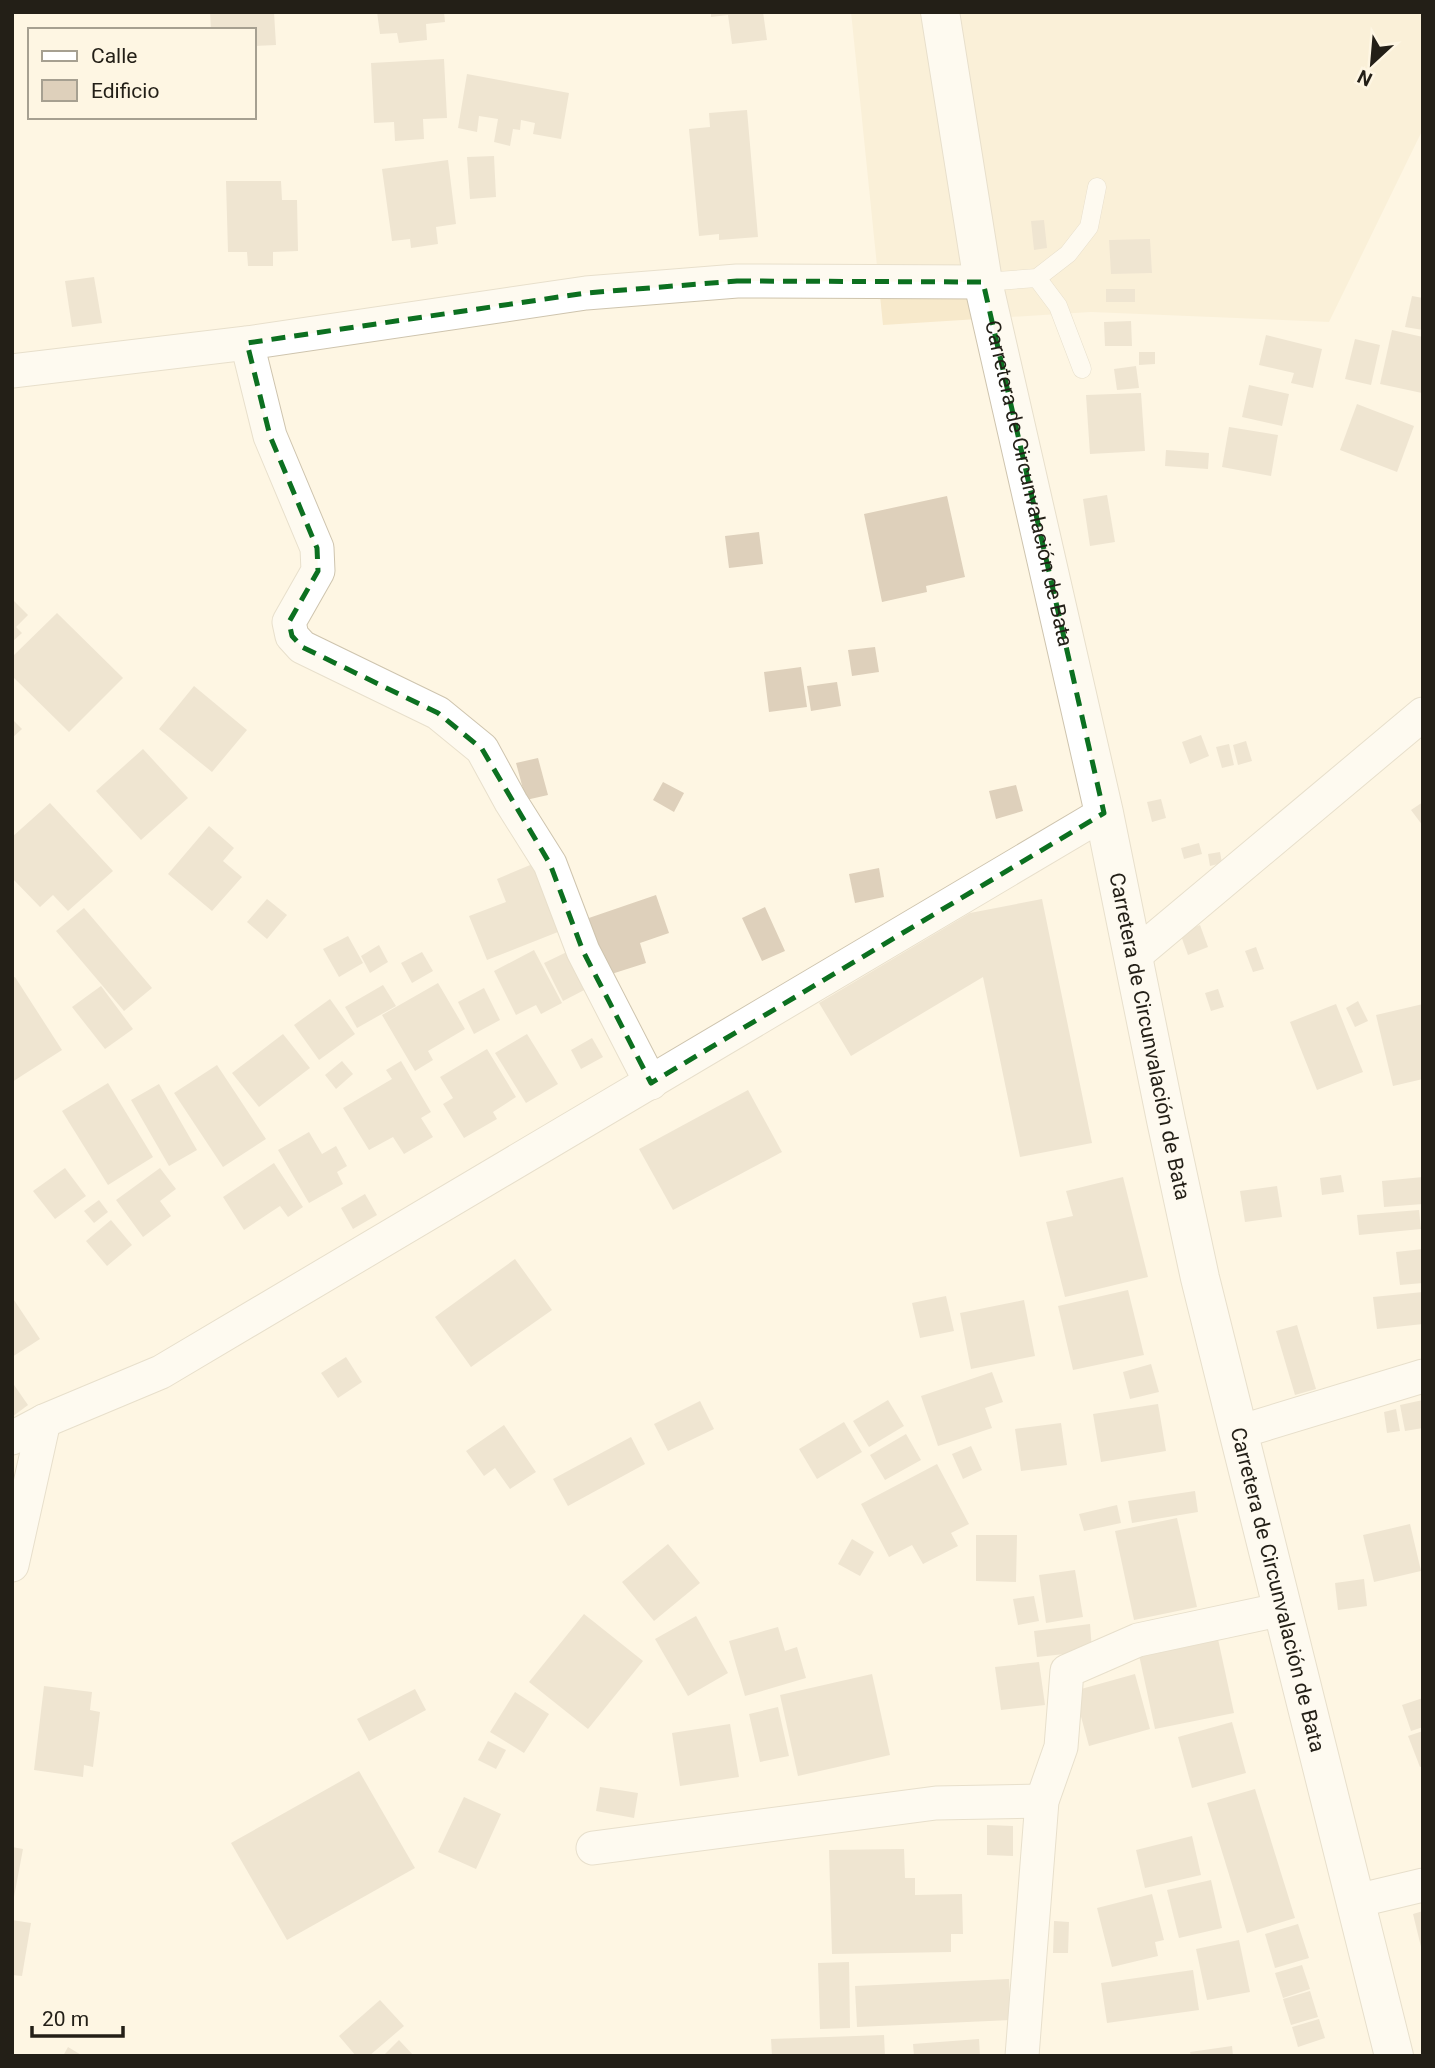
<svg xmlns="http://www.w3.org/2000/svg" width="1435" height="2068" font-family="Roboto,sans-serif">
<rect width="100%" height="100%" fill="#fef6e3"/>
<!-- built -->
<path fill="#f7e9cb" d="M851,12H1423V129L1329,322L1091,312L883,325Z"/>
<!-- building -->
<g fill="#ded0bb">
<path d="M210,12H274L276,45L254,46V30H211Z"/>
<path d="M377,12H444L445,22L426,24L427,40L399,43L397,33L380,34Z"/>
<path d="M711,12H763L767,40L732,44L728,15L711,17Z"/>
<path d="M444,59L447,118L423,119L424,139L395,141L394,122L374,123L371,63Z"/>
<path d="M467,74L569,93L561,139L533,134L535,123L521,120L520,130L513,129L510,146L494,142L498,119L479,116L477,132L458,128Z"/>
<path d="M747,110L758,237L719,240V234L699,236L689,129L710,127L709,113Z"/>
<path d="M494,156L496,197L470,199L467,157Z"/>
<path d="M448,160L456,224L436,227L438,244L411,248L410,239L392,241L382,169Z"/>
<path d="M226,181H281L282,200H297L298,251L273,252V266H248L247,252H228Z"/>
<path d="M1044,220L1047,248L1034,250L1031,221Z"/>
<path d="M1150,239L1152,273L1111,274L1109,240Z"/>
<path d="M94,277L102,323L72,327L65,281Z"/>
<rect x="1106" y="289" width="29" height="13"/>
<path d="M1412,296L1423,298V330L1405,327Z"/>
<path d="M1131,321L1132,346H1105L1104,322Z"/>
<path d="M1392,330L1423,337L1422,393L1380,384Z"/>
<path d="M1266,335L1322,349L1313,388L1291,383L1294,373L1259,365Z"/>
<path d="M1355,339L1380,345L1371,385L1345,379Z"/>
<path d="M1139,352H1155V364L1139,365Z"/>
<path d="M1136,366L1139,388L1117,390L1114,369Z"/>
<path d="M1249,385L1289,394L1282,426L1242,417Z"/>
<path d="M1141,393L1145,451L1090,454L1086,395Z"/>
<path d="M1357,404L1414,426L1397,472L1340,450Z"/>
<path d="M1229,427L1278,435L1271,476L1222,467Z"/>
<path d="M1166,450L1209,453L1208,469L1165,466Z"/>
<path d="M1107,495L1115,542L1090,546L1083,499Z"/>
<path d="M947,496L965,577L926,586L927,592L882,602L864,514Z"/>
<path d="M759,532L763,564L729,568L725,536Z"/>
<path d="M12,599L28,615L16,627L22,633L12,642Z"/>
<path d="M57,613L123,678L69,732L12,676V657Z"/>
<path d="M875,647L879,672L852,676L848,650Z"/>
<path d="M801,667L807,707L769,712L764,672Z"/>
<path d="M837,682L841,706L811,711L807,686Z"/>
<path d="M194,686L247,730L212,772L159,729Z"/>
<path d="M12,719L22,729L12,738Z"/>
<path d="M1201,735L1209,756L1190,764L1182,742Z"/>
<path d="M1246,741L1252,761L1238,765L1233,745Z"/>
<path d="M1229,744L1234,765L1222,768L1216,747Z"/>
<path d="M143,749L188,798L141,840L96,791Z"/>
<path d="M538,758L548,795L526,800L516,763Z"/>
<path d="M663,782L684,793L674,812L653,800Z"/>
<path d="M1016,785L1023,811L996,819L989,791Z"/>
<path d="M1161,799L1166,818L1152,822L1147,802Z"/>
<path d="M1423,802V826L1411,810Z"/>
<path d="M50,803L113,871L68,911L53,895L40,907L12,878V837Z"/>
<path d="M209,826L234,848L223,861L242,877L212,911L168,874Z"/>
<path d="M1199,843L1202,854L1184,859L1181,848Z"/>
<path d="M1220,852L1222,863L1210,866L1208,854Z"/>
<path d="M535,863L563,930L487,960L469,916L506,902L497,879Z"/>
<path d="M879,868L884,897L855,903L849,874Z"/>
<path d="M656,895L669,933L640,943L646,963L602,977L583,920Z"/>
<path d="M267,899L287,915L267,939L247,922Z"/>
<path d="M1042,899L1092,1143L1020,1157L983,977L851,1056L819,1003L970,913Z"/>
<path d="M765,907L785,951L762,961L742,918Z"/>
<path d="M84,908L152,988L124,1011L56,931Z"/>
<path d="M1200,925L1208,947L1188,955L1180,933Z"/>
<path d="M348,936L363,963L339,977L323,949Z"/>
<path d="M379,945L388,962L370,973L361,956Z"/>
<path d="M1256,947L1264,969L1253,972L1245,951Z"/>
<path d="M573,949L592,986L563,1001L544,963Z"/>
<path d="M534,950L562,1003L541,1014L536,1005L516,1015L494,971Z"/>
<path d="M422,952L433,971L412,983L401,963Z"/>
<path d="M15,977L62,1050L12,1082V978Z"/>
<path d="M438,983L465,1029L428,1051L433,1060L415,1071L382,1015Z"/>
<path d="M383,985L396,1006L357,1028L345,1007Z"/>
<path d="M101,986L133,1029L105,1049L72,1007Z"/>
<path d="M484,988L500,1020L474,1034L458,1002Z"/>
<path d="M1218,989L1224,1007L1211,1011L1205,993Z"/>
<path d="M330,999L355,1034L319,1060L294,1025Z"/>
<path d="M1358,1001L1368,1021L1355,1027L1346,1008Z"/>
<path d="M1336,1004L1363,1072L1317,1090L1290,1022Z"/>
<path d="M1423,1004V1079L1393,1086L1376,1015Z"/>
<path d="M283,1034L310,1068L259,1107L232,1073Z"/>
<path d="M527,1034L558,1084L526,1103L495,1053Z"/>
<path d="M592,1038L603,1057L581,1069L571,1050Z"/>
<path d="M487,1049L516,1097L493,1112L497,1119L464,1138L443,1104L453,1098L440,1077Z"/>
<path d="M342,1061L353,1074L336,1089L325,1075Z"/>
<path d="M401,1061L431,1112L421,1118L433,1137L404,1154L393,1137L369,1150L343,1108L392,1079L386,1070Z"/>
<path d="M217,1065L266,1139L223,1167L174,1093Z"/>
<path d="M108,1083L153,1157L108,1185L62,1111Z"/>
<path d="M159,1084L197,1150L169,1166L131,1100Z"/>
<path d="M748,1090L782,1152L673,1210L639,1149Z"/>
<path d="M309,1132L322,1154L336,1146L347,1166L337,1172L343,1184L309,1203L278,1150Z"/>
<path d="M274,1163L303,1207L288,1217L280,1206L244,1230L223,1197Z"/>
<path d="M65,1168L86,1196L55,1219L33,1191Z"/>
<path d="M160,1168L176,1189L160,1201L171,1216L143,1237L116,1200Z"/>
<path d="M1341,1175L1344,1192L1322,1195L1320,1178Z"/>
<path d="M1123,1177L1148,1277L1065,1297L1046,1222L1073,1216L1066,1191Z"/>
<path d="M1423,1177V1204L1384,1207L1382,1181Z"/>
<path d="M1277,1186L1282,1217L1245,1222L1240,1191Z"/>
<path d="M365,1194L377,1215L353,1229L341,1208Z"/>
<path d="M99,1200L108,1212L94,1223L84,1211Z"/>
<path d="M1419,1210L1421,1229L1359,1235L1357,1215Z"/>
<path d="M111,1220L132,1245L107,1266L86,1241Z"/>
<path d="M1423,1249V1283L1400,1285L1396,1252Z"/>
<path d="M515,1259L552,1310L471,1367L435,1317Z"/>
<path d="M1128,1290L1144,1355L1073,1370L1058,1306Z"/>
<path d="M1423,1292V1324L1377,1329L1373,1297Z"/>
<path d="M946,1296L954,1331L920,1338L912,1303Z"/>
<path d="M14,1300L40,1339L12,1357V1301Z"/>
<path d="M1024,1300L1035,1356L971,1369L960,1313Z"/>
<path d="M1297,1325L1316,1389L1295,1395L1276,1331Z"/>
<path d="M346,1357L362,1382L338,1398L321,1373Z"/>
<path d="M1151,1364L1159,1392L1130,1399L1123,1372Z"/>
<path d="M992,1372L1003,1402L985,1408L992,1428L938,1446L921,1396Z"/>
<path d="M12,1382L28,1405L12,1417Z"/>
<path d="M888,1400L904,1426L869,1447L853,1421Z"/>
<path d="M1423,1400V1428L1405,1431L1400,1405Z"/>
<path d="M700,1401L714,1429L668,1451L654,1424Z"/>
<path d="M1158,1404L1166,1451L1101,1462L1093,1414Z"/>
<path d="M1396,1409L1400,1431L1387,1433L1384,1412Z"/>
<path d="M844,1422L862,1452L817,1479L799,1449Z"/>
<path d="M1061,1423L1067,1465L1021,1471L1015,1429Z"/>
<path d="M504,1425L536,1472L510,1489L495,1468L484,1476L466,1451Z"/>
<path d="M906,1434L921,1460L885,1480L870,1455Z"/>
<path d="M631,1437L645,1464L568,1506L553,1479Z"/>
<path d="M971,1446L982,1470L963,1479L952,1454Z"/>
<path d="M937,1464L969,1524L951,1533L958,1546L923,1564L912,1545L889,1557L861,1504Z"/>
<path d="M1195,1491L1198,1512L1132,1523L1128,1501Z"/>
<path d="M1117,1505L1121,1523L1084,1531L1079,1514Z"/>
<path d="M1177,1518L1197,1607L1134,1620L1115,1531Z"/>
<path d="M1410,1524L1421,1571L1374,1582L1363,1535Z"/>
<path d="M976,1535H1017L1016,1582L976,1581Z"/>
<path d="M852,1539L874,1552L860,1576L838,1564Z"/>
<path d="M668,1544L700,1583L654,1621L622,1582Z"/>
<path d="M1075,1570L1083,1617L1046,1623L1039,1575Z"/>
<path d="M1364,1579L1367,1606L1338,1610L1335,1583Z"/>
<path d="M1034,1596L1039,1621L1018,1625L1013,1599Z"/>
<path d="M584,1614L643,1661L588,1729L529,1682Z"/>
<path d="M696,1616L728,1673L688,1696L655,1639Z"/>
<path d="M1090,1624L1092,1651L1037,1657L1034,1631Z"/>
<path d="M778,1627L785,1651L797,1647L806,1678L745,1696L729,1641Z"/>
<path d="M1218,1639L1234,1713L1155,1729L1139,1655Z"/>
<path d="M1039,1662L1045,1705L1001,1710L995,1667Z"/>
<path d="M872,1674L890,1755L798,1776L780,1695Z"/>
<path d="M1135,1674L1150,1729L1089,1746L1074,1691Z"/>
<path d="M44,1686L92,1692L90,1710L100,1712L93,1767L84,1765L83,1777L34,1770Z"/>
<path d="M415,1689L426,1710L369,1741L357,1719Z"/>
<path d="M515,1692L549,1714L524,1753L490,1732Z"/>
<path d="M1423,1698V1727L1411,1731L1402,1705Z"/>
<path d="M778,1707L789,1756L760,1762L749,1714Z"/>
<path d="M1232,1722L1246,1773L1192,1788L1178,1737Z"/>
<path d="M730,1724L739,1777L680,1786L672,1733Z"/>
<path d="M1423,1731V1766L1420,1767L1408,1736Z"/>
<path d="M488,1741L506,1750L496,1769L478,1760Z"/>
<path d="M359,1771L415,1868L287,1940L231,1843Z"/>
<path d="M600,1787L638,1793L634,1818L596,1811Z"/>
<path d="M1255,1789L1295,1918L1247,1933L1207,1803Z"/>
<path d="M464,1797L501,1814L476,1869L438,1852Z"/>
<path d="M987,1825L1013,1826V1856L987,1855Z"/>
<path d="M1192,1836L1201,1875L1145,1888L1136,1850Z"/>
<path d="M12,1847L23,1849L14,1897H12Z"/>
<path d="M904,1849L905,1878H915V1895L962,1894L963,1934H951V1952L832,1954L829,1850Z"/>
<path d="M1211,1880L1222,1928L1179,1938L1167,1890Z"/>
<path d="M1152,1894L1164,1940L1155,1942L1158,1956L1112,1967L1097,1908Z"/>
<path d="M1423,1911V1951H1422L1413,1914Z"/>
<path d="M12,1920L31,1923L22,1976L12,1975Z"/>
<path d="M1054,1921L1069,1922L1068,1953H1053Z"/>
<path d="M1298,1924L1309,1958L1275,1968L1265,1934Z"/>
<path d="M1239,1940L1250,1992L1207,2000L1196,1949Z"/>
<path d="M849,1962L850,2028L820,2029L818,1963Z"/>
<path d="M1302,1965L1310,1989L1283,1998L1275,1973Z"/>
<path d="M1193,1970L1199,2010L1107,2023L1101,1983Z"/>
<path d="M1009,1979L1011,2020L857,2027L855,1986Z"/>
<path d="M1310,1991L1318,2017L1291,2025L1283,1999Z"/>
<path d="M380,2000L404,2026L369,2056H356L339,2036Z"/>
<path d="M1319,2019L1325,2038L1298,2047L1292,2027Z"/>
<path d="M884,2035L885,2056H772L771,2039Z"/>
<path d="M979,2039L980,2056H914L913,2044Z"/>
<path d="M399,2040L414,2056H383Z"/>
<path d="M1232,2046L1233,2056H1191L1190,2052Z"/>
<path d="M68,2047L83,2056H63Z"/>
</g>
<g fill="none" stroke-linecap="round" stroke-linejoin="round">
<!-- service casing -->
<g stroke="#cec4ae" stroke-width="19">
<g id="service">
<path d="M1037,278L1058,306L1082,369"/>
<path d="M983,282L1037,278L1068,254L1089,227L1097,187"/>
</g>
</g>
<!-- minor casing -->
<g stroke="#cec4ae" stroke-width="35">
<g id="minor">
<path d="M247,343L270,436L317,548L318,571L289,622L292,636L302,647L438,713L482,749L511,802L550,864L583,951L651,1083"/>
<path d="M12,371L247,343L586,293L737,281L983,282"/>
<path d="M1133,957L1423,714"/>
<path d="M1239,1432L1423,1376"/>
<path d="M12,1438L44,1421L161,1372L1104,813"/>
<path d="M12,1565L44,1421"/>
<path d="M593,1848L936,1803L1042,1801"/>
<path d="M1356,1901L1423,1885"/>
<path d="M1022,2056L1042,1801L1061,1747L1067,1671L1138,1640L1283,1609"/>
</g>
</g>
<!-- primary casing -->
<g stroke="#cec4ae" stroke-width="40">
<g id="primary">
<path id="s1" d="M940,12L983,282L1104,813L1166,1120L1200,1278L1394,2056"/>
</g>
</g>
<!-- service -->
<use href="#service" stroke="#fff" stroke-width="18"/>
<!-- minor -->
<use href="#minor" stroke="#fff" stroke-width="33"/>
<!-- primary -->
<use href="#primary" stroke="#fff" stroke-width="38"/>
</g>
<!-- marked area -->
<path d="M0 0H1435V2068H0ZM737,281L983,282L1104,813L651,1083L583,951L550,864L482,749L438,713L302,647L292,636L289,622L318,571L317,548L270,436L247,343L586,293Z" fill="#fef6e3" fill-opacity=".55" fill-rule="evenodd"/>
<path fill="none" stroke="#0c7020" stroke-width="5" stroke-dasharray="14 9" stroke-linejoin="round" d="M737,281L983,282L1104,813L651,1083L583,951L550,864L482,749L438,713L302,647L292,636L289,622L318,571L317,548L270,436L247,343L586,293Z"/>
<g text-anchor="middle" stroke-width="5" stroke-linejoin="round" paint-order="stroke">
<!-- street labels -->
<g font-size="21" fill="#231f17" stroke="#fef6e3">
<text dy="7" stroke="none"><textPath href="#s1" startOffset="480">Carretera de Circunvalación de Bata</textPath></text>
<text dy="7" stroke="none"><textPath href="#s1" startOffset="1046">Carretera de Circunvalación de Bata</textPath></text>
<text dy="7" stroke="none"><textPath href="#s1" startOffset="1614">Carretera de Circunvalación de Bata</textPath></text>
</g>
</g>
<!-- border -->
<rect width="1435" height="2068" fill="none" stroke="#231f17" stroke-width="28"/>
<!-- legend -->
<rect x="28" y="28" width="228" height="91" fill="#fef6e3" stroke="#a6a091" stroke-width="2"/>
<rect x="42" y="51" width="35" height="10" fill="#ffffff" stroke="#a6a091" stroke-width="2"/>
<text x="91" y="63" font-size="21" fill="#231f17">Calle</text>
<rect x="42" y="80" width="35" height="21" fill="#ded0bb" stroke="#a6a091" stroke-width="2"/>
<text x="91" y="98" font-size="21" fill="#231f17">Edificio</text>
<!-- north arrow -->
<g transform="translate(1372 63) rotate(206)" stroke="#fef6e3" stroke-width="5" paint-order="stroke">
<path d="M0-5L12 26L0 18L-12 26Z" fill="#231f17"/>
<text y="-10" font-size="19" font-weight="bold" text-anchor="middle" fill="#231f17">N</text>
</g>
<!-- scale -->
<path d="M32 2026v10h91v-10" fill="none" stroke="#231f17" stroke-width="3.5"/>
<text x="42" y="2026" font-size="21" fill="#231f17" stroke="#fef6e3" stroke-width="5" paint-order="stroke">20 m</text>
</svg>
